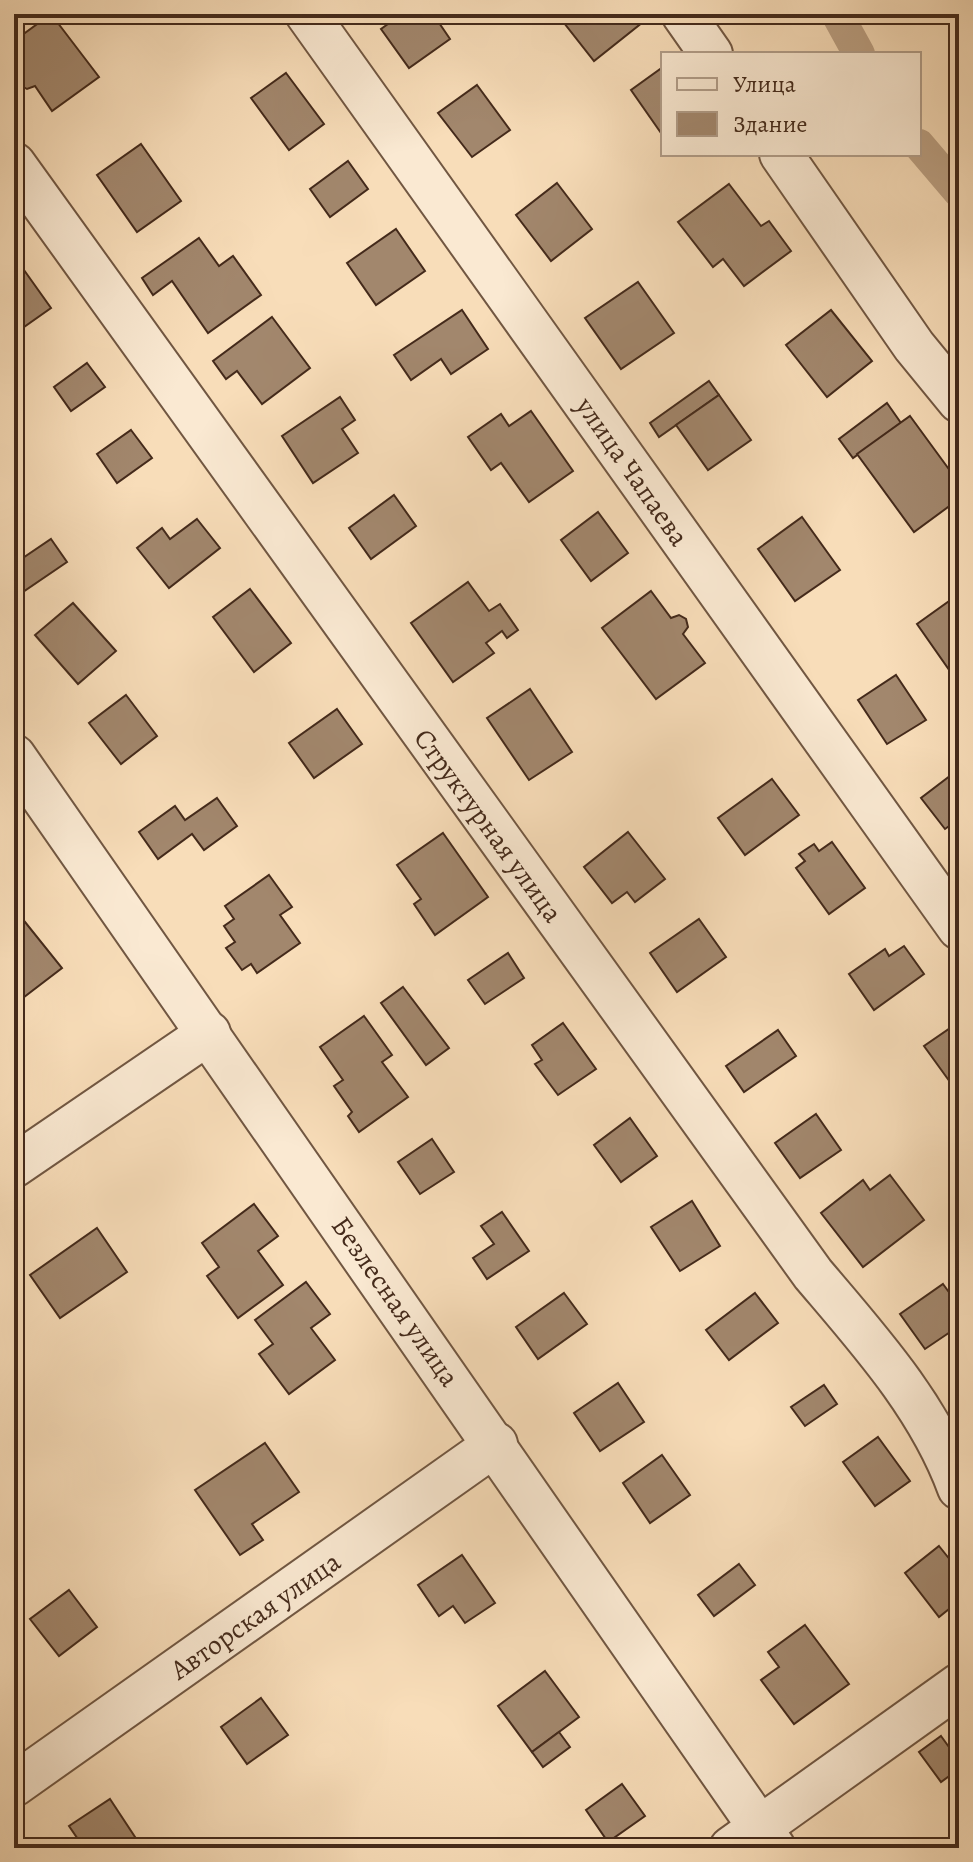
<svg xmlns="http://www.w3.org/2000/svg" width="973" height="1862" font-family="Alegreya,serif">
<rect width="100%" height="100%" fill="#f8ddb9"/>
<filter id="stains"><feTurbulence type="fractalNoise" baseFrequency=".0025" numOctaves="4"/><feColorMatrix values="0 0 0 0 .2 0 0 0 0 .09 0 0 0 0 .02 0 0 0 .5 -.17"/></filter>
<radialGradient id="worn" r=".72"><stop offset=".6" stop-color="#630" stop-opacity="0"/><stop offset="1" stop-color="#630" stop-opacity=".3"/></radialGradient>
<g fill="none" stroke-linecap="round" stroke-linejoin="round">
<!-- canal -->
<g stroke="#bba083" stroke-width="32">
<path d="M837,14L859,54"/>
<path d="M919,145L959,192"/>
</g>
</g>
<!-- building -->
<g fill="#a2876d" stroke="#442a1b" stroke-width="2">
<path d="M51,14L99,77L52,111L35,86L27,89L20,85L18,78L23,70L14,57V41Z"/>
<path d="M402,14H433L450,39L409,68L381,29Z"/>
<path d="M557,14H637L643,22L594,61Z"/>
<path d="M663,67V132L661,133L631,90Z"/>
<path d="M286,73L324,124L289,150L251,98Z"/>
<path d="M477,85L510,130L472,157L438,113Z"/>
<path d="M141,144L181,201L137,232L97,175Z"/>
<path d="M348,161L368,189L330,217L310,189Z"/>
<path d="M557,183L592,229L551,261L516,215Z"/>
<path d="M729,184L761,226L769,221L791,251L744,286L723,259L713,267L678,222Z"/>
<path d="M396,229L425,271L376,305L347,263Z"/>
<path d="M199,238L219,266L233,256L261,295L208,333L172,281L153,295L142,278Z"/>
<path d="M14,256L51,308L14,334Z"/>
<path d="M638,282L674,333L621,369L585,318Z"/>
<path d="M462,310L488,349L451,374L441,359L411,380L394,355Z"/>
<path d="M831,310L872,361L827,397L786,345Z"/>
<path d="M272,317L310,368L262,404L237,371L226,379L213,361Z"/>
<path d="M87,363L105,387L71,411L54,387Z"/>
<path d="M709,381L719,395L659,437L650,423Z"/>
<path d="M719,395L751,440L708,470L676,425Z"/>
<path d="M340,397L355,420L342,429L358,453L313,483L282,436Z"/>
<path d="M887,403L901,423L853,458L839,439Z"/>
<path d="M531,411L573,471L529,502L501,463L491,470L468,437L501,414L509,426Z"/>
<path d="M910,416L959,483V499L914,532L857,454Z"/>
<path d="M131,430L152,458L117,483L97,454Z"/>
<path d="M394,495L416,526L371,559L349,528Z"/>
<path d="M598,512L628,553L591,581L561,540Z"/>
<path d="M802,517L840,570L795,601L758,549Z"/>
<path d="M197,519L220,548L169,588L137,548L162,528L170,539Z"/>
<path d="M51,539L67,562L14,598V564Z"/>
<path d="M468,582L489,611L500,604L518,630L507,638L502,631L486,643L494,653L453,682L411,623Z"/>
<path d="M250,589L291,643L254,672L213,617Z"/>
<path d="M651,591L671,618L679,615L686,619L688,627L683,634L705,663L656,699L602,628Z"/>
<path d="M959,594V684L917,624Z"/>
<path d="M73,603L116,651L78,684L35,635Z"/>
<path d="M896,675L926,720L887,744L858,700Z"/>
<path d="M530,689L572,752L529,780L487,718Z"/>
<path d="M126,695L157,736L121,764L89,723Z"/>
<path d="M337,709L362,744L314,778L289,743Z"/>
<path d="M959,769V819L945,829L921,798Z"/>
<path d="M772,779L799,815L745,855L718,818Z"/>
<path d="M217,798L237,826L204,850L192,834L158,859L139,832L175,806L185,820Z"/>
<path d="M628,832L665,879L635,902L627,892L612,903L584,867Z"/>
<path d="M443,833L488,897L435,935L414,904L421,899L397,865Z"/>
<path d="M832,842L865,888L829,914L796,868L805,861L799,854L814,844L819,851Z"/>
<path d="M269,875L292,907L280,915L300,943L257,973L251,964L242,970L226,948L235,942L224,926L234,919L225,906Z"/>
<path d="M17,912L62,968L15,1004L14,915Z"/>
<path d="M699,919L726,957L677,992L650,953Z"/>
<path d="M904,946L924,974L874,1010L849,974L885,949L889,956Z"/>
<path d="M508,953L524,978L485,1004L468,980Z"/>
<path d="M403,987L449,1048L426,1065L381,1003Z"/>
<path d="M364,1016L392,1055L382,1062L408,1097L359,1132L348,1116L352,1112L334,1086L343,1080L320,1047Z"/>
<path d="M959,1022V1076L950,1082L924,1046Z"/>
<path d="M563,1023L596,1069L558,1095L535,1064L542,1060L532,1045Z"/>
<path d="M778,1030L796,1056L744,1092L726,1066Z"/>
<path d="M816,1114L841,1150L800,1178L775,1143Z"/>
<path d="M630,1118L657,1156L621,1182L594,1145Z"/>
<path d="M432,1139L454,1172L420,1194L398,1162Z"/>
<path d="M890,1175L924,1220L863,1267L821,1213L863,1180L870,1190Z"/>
<path d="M692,1201L720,1246L680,1271L651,1227Z"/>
<path d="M254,1204L278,1236L258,1251L283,1285L238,1318L207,1276L219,1267L202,1243Z"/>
<path d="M502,1212L529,1251L487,1279L473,1258L494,1244L481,1226Z"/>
<path d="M97,1228L127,1272L60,1318L30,1275Z"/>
<path d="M306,1282L330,1314L311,1328L335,1360L289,1394L259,1354L273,1344L255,1320Z"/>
<path d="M943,1284L959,1306V1326L925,1349L900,1314Z"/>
<path d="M564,1293L587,1324L538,1359L516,1327Z"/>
<path d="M755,1293L778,1323L729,1360L706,1330Z"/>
<path d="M618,1383L644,1422L600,1451L574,1413Z"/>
<path d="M824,1385L837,1404L805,1426L791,1407Z"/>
<path d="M878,1437L910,1481L875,1506L843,1462Z"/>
<path d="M265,1443L299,1492L252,1524L263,1540L240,1555L195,1490Z"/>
<path d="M662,1455L690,1495L650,1523L623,1483Z"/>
<path d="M939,1546L959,1571V1601L939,1617L905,1573Z"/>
<path d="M462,1555L495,1603L465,1623L453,1606L439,1616L418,1585Z"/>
<path d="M739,1564L755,1585L714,1616L698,1595Z"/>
<path d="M69,1590L97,1627L59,1656L30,1619Z"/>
<path d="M805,1625L849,1684L794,1724L761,1680L779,1667L768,1652Z"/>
<path d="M545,1671L579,1717L532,1752L498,1706Z"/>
<path d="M261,1698L288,1735L247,1764L221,1727Z"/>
<path d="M559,1732L570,1747L543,1767L532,1752Z"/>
<path d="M941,1736L959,1761V1769L941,1782L919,1752Z"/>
<path d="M622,1784L645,1816L608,1842L586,1810Z"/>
<path d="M110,1799L137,1840L125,1848H84L69,1826Z"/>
</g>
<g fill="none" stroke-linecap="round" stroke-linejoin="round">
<!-- minor casing -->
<g stroke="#715742" stroke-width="46">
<g id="minor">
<path d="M307,14L959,928"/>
<path d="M683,14L711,54"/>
<path d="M781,154L914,346L959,401"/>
<path d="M14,164L813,1274C869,1340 929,1406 959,1488"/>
<path d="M14,756L774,1848"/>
<path d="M14,1166L209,1033"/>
<path d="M14,1785L496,1444"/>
<path d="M731,1848L959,1685"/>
</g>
</g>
<!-- minor -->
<use href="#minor" stroke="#fae9d2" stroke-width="42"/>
</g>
<g text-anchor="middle" stroke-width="6" stroke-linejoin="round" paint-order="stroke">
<!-- street labels -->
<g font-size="28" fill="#442a1b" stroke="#fae9d2">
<text transform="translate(633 471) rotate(55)" y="10">улица Чапаева</text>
<text transform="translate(489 825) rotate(54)" y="10">Структурная улица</text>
<text transform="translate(396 1301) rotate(55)" y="10">Безлесная улица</text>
<text transform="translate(255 1615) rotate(-35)" y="10">Авторская улица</text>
</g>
</g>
<!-- margin -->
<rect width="973" height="1862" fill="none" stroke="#f8ddb9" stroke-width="48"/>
<rect x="16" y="16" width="941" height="1830" fill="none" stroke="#442a1b" stroke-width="4"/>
<rect x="24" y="24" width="925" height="1814" fill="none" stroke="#442a1b" stroke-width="2"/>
<!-- legend -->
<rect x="661" y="52" width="260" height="104" fill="#fae9d2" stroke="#b19d89" stroke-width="2"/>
<rect x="677" y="78" width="40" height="12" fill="#fae9d2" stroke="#b19d89" stroke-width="2"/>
<text x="733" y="92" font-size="24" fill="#442a1b">Улица</text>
<rect x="677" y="112" width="40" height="24" fill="#a2876d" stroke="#b19d89" stroke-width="2"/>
<text x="733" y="132" font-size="24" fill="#442a1b">Здание</text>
<rect width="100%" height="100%" filter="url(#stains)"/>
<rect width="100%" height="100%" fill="url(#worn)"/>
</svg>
